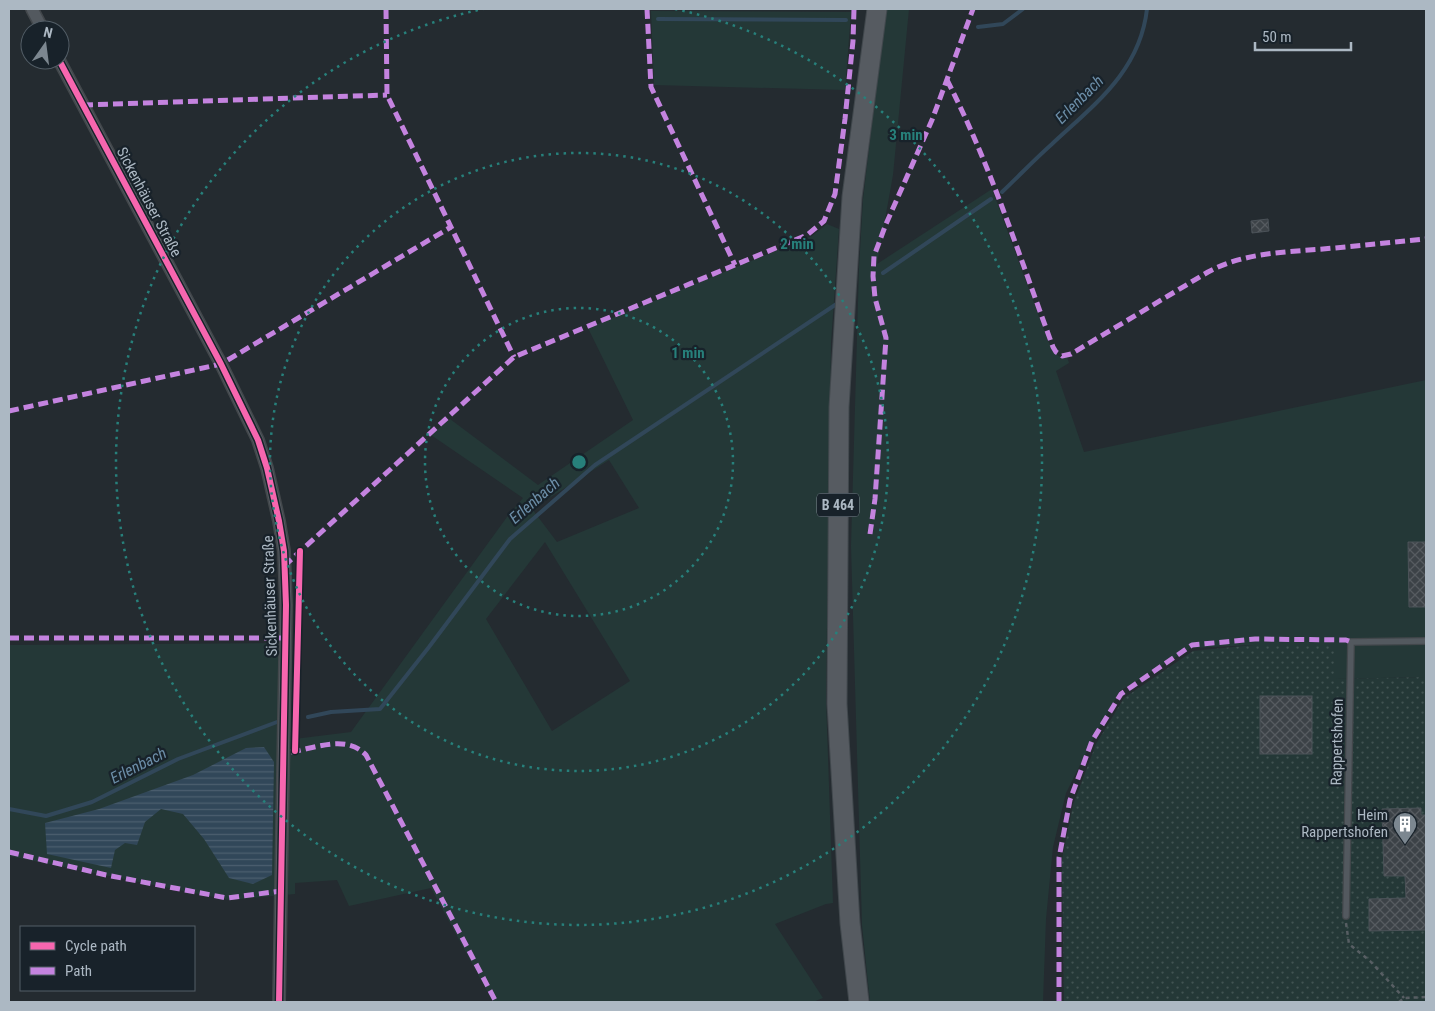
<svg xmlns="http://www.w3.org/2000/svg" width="1435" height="1011" font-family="'Roboto Condensed',sans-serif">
<defs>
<pattern id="park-dots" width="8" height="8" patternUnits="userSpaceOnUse" patternTransform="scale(1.25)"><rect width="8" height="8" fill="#243837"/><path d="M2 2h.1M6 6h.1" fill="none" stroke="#415352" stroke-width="1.8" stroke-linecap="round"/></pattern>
<pattern id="water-rules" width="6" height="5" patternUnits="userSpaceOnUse" patternTransform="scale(1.25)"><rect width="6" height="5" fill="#314759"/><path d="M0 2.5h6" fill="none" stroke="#4c5f6f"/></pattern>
<pattern id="building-cross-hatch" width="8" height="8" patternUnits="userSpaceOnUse" patternTransform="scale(1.25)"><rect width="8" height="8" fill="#3c4247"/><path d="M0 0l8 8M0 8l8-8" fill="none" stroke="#565b60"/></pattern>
</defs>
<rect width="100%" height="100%" fill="#242b30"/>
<!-- grass -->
<g fill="#243837" fill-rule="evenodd">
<path d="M886,9H909L893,175L877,264L992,189L1048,341C1053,349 1057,360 1067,357L1069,363L1056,371L1084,452L1426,380V677L1336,679V645H1254L1191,648L1120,691L1093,739L1066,793L1053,847L1046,919L1043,1002H870L862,925L851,546L859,268L863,199Z"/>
<path d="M651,11L851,12L845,90L654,85Z"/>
<path d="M827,224L839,229L831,343L826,699L833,903L826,904L775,924L823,998L813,1002H493L431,888L349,906L337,880L295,883V894L229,900L9,856V645L282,643L278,741L351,732L507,517L523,498L431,435L450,419L538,485L633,420L588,328L812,236ZM609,460L639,508L557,542L532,509ZM545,542L630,681L552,731L486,619Z"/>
</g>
<!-- park -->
<path fill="url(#park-dots)" d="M1254,645H1336V679L1426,677V1002H1064L1062,860L1073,805L1096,744L1124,698L1193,651Z"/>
<!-- water -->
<path fill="url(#water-rules)" d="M264,747L274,762L272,875L253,884L229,878L204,839L183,814L161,809L145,822L137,845L125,843L115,850L111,868L47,854L45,823L99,809L193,775L246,748Z"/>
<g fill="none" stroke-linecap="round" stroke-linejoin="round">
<!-- stream -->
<g stroke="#314759" stroke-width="4">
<path d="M658,19L846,20"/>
<path d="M978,27L1003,24L1023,9"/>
<path d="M1002,192C1019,176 1035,159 1052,144C1095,104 1140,71 1147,9"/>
<path d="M883,273L991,199"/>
<path d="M308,717L331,712L380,709L429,647L510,539L595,465L838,303"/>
<path d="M9,809L46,816L92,802L178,759L277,722"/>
</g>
</g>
<!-- building -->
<g fill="url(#building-cross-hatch)" stroke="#4b5258">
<path d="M1268,219L1269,231L1252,233L1251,221Z"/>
<path d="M1408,542H1426V607H1409Z"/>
<rect x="1260" y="696" width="52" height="58"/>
<path d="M1421,808V815H1426V930L1369,931V899L1406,898L1405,876H1384L1382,809Z"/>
</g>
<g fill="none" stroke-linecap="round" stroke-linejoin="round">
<!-- lane casing -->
<g stroke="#42474b" stroke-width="8">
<path id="lane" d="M1346,916L1351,642L1426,641"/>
</g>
<!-- street casing -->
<g stroke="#42474b" stroke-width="14">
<g id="street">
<path d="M32,9L43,30"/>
<path d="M59,60L221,364L258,440L267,468L279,521L284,551L286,605L279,1002"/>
</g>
</g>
<!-- primary casing -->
<g stroke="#41484d" stroke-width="21">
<path id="primary" d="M859,1002L850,923L837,704L839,407L852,197L877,9"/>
</g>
<!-- path -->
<g stroke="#575e63" stroke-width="2.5" stroke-dasharray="4 4" stroke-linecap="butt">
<path d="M1346,923L1349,944L1370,961L1404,998"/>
<path d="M1399,1002L1404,998L1426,997"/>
</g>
<!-- lane -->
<use href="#lane" stroke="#53595f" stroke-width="5.5"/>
<!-- street -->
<use href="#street" stroke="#53595f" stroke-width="11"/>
<!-- primary -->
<use href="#primary" stroke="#565b61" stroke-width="19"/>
<!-- quiet -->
<g stroke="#c483df" stroke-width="5" stroke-dasharray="10 5" stroke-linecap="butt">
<path d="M386,9L387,95L514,357"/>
<path d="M647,9L651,87L735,265"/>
<path d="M947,80C991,166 1020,258 1053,347L1056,352L1062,356L1071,354L1208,272C1243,253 1284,252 1323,249C1358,246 1392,242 1426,239"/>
<path d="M83,105L387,95"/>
<path d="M9,411L221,364L451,227"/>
<path d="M870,534L875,499L886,338L875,298L873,276L874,256L886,224L932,120L973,9"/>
<path d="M284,566L514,357L807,235L824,221L835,194L845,119L853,41L854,9"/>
<path d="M9,638H286"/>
<path d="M291,752C316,748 346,734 366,755L496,1002"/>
<path d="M9,852L106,875L227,898L281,891"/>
<path d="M1059,1002V858L1070,800L1092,741L1121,694L1192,645L1255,639L1346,640L1351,642"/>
</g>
<!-- cycleway casing -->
<g stroke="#18222a" stroke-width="9">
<g id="cycleway">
<path d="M59,60L221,364L258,440L267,468L279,521L284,551L286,605L279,1002"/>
<path d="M295,751L300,551"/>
</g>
</g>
<!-- cycleway -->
<use href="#cycleway" stroke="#f766af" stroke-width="6"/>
</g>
<!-- distance rings -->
<g fill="none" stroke="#27807b" stroke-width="2.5" stroke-dasharray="2.5 5">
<circle cx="579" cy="462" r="154"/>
<circle cx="579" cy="462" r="309"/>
<path d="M675 9A463 463 0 1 1 483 9"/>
</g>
<!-- icons -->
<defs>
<g id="building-pin" transform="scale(1.25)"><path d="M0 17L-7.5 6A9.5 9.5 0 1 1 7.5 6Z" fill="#7c8790" stroke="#18222a"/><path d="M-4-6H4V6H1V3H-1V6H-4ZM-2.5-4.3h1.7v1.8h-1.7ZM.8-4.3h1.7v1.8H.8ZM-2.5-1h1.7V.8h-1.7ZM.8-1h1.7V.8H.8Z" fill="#fff"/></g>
</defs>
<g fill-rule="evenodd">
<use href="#building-pin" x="1405" y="824"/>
</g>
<g text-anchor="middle" stroke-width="4.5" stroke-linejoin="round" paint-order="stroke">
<!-- shield labels -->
<rect fill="#18222a" stroke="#808b95" stroke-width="1" x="817" y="493.5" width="42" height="23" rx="4"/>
<g font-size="14" font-weight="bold" fill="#acb8c3">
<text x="838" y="510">B 464</text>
</g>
<!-- street labels -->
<g font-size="15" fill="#acb8c3" stroke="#18222a">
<text transform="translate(149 202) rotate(62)" y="5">Sickenhäuser Straße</text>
<text transform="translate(270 596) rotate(-92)" y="5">Sickenhäuser Straße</text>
<text transform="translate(1337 742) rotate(-89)" y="5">Rappertshofen</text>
</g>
<!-- poi labels -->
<g font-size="15" fill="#acb8c3" stroke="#18222a" text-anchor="end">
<text x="1388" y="820">Heim<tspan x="1388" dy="17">Rappertshofen</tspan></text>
</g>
<!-- water labels -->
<g font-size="16" font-style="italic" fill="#6c8ea8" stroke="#18222a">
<text transform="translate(1079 99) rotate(-45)" y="6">Erlenbach</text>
<text transform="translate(534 500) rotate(-41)" y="6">Erlenbach</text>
<text transform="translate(138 765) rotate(-27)" y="6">Erlenbach</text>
</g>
</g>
<circle cx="579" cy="462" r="8" fill="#27807b" stroke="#18222a" stroke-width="2.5"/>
<g font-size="15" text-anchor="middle" font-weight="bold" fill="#27807b" stroke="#18222a" stroke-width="4.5" stroke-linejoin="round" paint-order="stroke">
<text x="906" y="140">3 min</text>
<text x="797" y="249">2 min</text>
<text x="688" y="358">1 min</text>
</g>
<!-- border -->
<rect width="1435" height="1011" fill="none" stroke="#acb8c3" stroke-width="20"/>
<!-- legend -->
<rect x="20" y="926" width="175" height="65" fill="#18222a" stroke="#535e67"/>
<rect x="30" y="942" width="25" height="8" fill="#f766af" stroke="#535e67"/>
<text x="65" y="951" font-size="15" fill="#acb8c3">Cycle path</text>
<rect x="30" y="967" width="25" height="8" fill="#c483df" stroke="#535e67"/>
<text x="65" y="976" font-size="15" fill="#acb8c3">Path</text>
<!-- north arrow -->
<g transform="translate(45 45) rotate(14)"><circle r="24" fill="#18222a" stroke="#535e67"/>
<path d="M0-4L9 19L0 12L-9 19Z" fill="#7c8790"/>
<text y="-8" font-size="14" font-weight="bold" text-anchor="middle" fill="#acb8c3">N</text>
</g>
<!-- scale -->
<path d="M1255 42v8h96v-8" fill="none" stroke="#acb8c3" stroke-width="2.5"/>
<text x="1262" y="42" font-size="15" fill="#acb8c3" stroke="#18222a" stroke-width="4" paint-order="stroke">50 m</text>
</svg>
